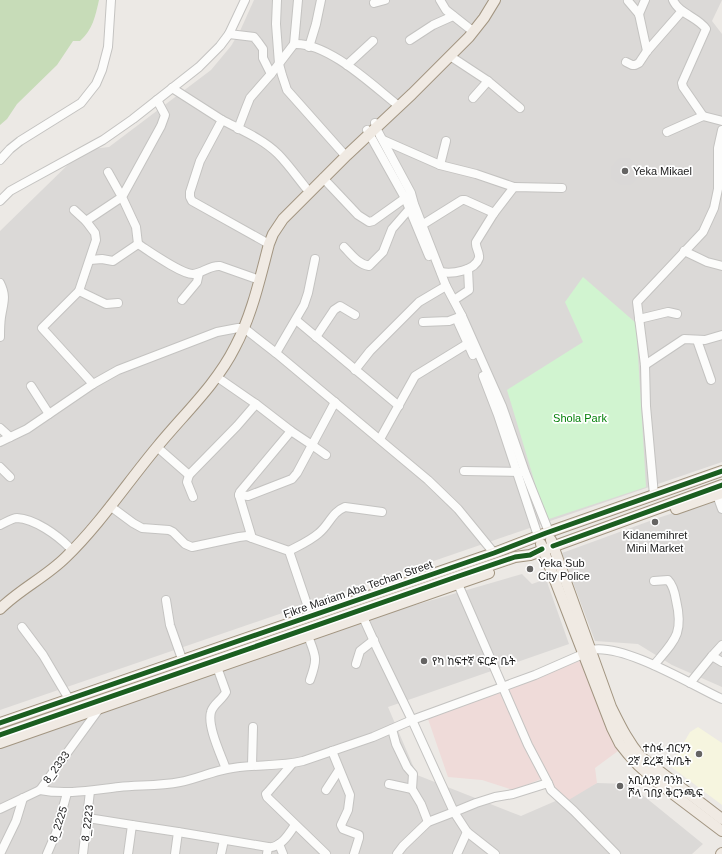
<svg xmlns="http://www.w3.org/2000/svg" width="722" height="854" font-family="Helvetica,'Noto Sans Ethiopic',sans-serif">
<rect width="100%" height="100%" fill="#ece9e5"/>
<!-- residential -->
<g fill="#dbd9d7">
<path d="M254,0H722L712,21L722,34V462L0,710V231L83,150L109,147L211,70L231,46L240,31Z"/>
<path d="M722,497V687L672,665L638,644L595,641L562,553L658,518Z"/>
<path d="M522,574L532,584L546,579L569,644L388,707L417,775L521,816L597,783L629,784L703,844L692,854H0V737L212,664Z"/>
</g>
<!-- commercial -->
<path fill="#efdbd9" d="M586,659L599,705L618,751L595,768L597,783L567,801L549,780L541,779L513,790L482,780L448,777L428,719L543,673Z"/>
<!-- education -->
<path fill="#f6f5df" d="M698,727L722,743V805L670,766L690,732Z"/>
<!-- religious -->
<path fill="#dad8d7" d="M619,158H629L638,166L639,176L631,185H620L611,178V167Z"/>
<!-- forest -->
<path fill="#c7dcb8" d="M0,0H99C95,17 93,29 80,41H73L57,65L17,104L7,119L0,125Z"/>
<!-- park -->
<path fill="#d1f4d0" d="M583,277L636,323L646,487L546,520L507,390L583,342L565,302Z"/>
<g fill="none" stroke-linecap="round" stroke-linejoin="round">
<!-- minor casing -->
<g stroke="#c4c3c1" stroke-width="10">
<g id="minor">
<path d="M277,0L276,24L279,64L282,75L287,90L343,153"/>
<path d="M440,0L446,10L470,29"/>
<path d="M673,0C679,14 698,17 706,29L682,83L683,87L703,116"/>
<path d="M628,1L639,14L647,51"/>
<path d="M374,3L385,0"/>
<path d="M639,14L645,0"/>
<path d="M229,34L254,37L258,42L263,49V58L271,74L294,44C327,42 370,83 395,103"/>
<path d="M410,40L433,25L453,16"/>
<path d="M294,44L298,0"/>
<path d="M309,47L316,24L321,0"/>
<path d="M450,56L488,81L520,108"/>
<path d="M626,62L632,65H635L639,63L647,51L682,11"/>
<path d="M347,65L373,41"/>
<path d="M172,88L222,120L200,161L190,192V197L192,201L269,244"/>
<path d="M473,98L488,81"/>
<path d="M222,120C241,130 263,139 278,154C288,164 297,177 306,188"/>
<path d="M375,123L376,128L411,193L414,204L446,286L462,316L502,406L525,472L549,532"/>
<path d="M238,129L246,108L250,98L271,74"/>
<path d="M367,130L405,198L429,256"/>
<path d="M667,132L703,116L722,121"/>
<path d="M383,140L440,165L476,174L514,187"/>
<path d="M0,160L10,149L20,141L81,103L96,84L102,70L108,47L111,0"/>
<path d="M440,165L446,141"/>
<path d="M323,178L358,215L369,222L373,221L408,196"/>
<path d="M0,201L10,191L19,186L103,140L133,119L199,67L220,46L229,34L245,0"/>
<path d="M74,210L86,221"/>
<path d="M422,225L462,200H465L494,213"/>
<path d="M138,244L136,227L122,197L161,126L165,115L157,100"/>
<path d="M138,244C149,251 181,274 193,274C203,273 210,265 220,266L254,278"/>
<path d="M344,247C352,255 358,264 369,266L383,252L392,229L412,206"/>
<path d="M684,251L707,262L722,266"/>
<path d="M90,260L102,259L113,261L138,244"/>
<path d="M441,272C452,274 475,271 479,258C480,252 475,248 476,242L494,213L514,187L562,188"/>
<path d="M0,283C7,297 3,303 1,317C0,324 0,330 0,337"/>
<path d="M79,291L106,304L118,303"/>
<path d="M182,300L197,282L199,273"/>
<path d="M454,300L469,290L468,269"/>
<path d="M639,319L668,312L677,314"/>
<path d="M296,320L399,406"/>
<path d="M423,322L449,321L462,316"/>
<path d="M458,322L473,355"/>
<path d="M316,337L334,310L340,306L355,315"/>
<path d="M697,340L711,380"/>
<path d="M276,353L304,305L308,293L315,259"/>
<path d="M645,365L684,339L705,340L722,335"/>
<path d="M355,370L370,351L419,302L446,286"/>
<path d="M483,376L498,415L538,536"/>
<path d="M217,377L256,404L291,431L312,445L335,402"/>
<path d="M93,384L42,328L79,291L96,240L95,233L86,221L122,197L108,172"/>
<path d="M31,386L49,414"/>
<path d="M0,428L10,437"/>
<path d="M380,439L415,376L472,341"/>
<path d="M0,442L27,429L93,384L118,370L217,332L238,328H244L276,353L428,480L458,509L494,553"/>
<path d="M157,447L189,475L237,426L256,404"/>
<path d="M0,467L10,477"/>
<path d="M464,471L522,472"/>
<path d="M189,475L187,482L193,497"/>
<path d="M239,495L248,496L292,479L297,473L312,445L326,455"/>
<path d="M654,495L646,406L645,365L637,302L703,232L714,208L718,189V148L722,130"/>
<path d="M717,495L722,509"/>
<path d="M110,506L133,523L142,528L169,530L173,532L185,544L192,547L239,537L247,536L252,538L289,551L311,616"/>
<path d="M0,525C5,523 12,518 17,518C35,519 57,535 69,547"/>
<path d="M252,538L239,495L240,492L291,431"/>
<path d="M289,551C298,546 310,541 319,533C329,525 332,512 345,507L382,512"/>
<path d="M458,584L528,745L548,783"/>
<path d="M166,600L170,625L182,659"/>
<path d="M363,617L377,648L412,720L535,675L583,654"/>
<path d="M22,627L43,655L69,699"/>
<path d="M308,636C316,657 318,658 310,680"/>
<path d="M591,650C623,643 692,685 722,699"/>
<path d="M712,656L722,662"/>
<path d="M356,664L360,651L374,640"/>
<path d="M654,665C675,640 684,634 676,600C675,594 673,585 668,580L654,581"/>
<path d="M217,667L226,692C222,700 213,704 211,712C207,726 221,755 226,769"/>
<path d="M690,683L712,656L722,645"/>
<path d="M392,729L396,744L407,767L413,774L412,789L421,804L428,822"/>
<path d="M332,751L350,795L348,810L341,825L343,829L359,835V838L354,854"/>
<path d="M292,764L268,792L266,794L267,797L326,854"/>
<path d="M252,765L253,727"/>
<path d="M389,784L412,789"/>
<path d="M40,790C66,795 92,790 119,787C139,785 160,786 180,782C196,779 211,772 227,769C252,764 278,767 303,761L373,737L412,720L454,812L467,832L495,854"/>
<path d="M326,790L339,770"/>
<path d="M0,809L40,790L99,709"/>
<path d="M88,818L132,825"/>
<path d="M178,832L268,847L267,854"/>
<path d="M279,844L283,854"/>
<path d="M268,847C280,849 289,834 295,825"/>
<path d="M0,854L16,821L23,798"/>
<path d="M47,854L56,833L67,793"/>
<path d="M83,854L90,791"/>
<path d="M128,854L132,825L178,832L175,854"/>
<path d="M221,854L224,840"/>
<path d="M397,854L403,846L428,822L454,812L476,803L495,797L513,794L548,783L551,790L574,811L616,854"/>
<path d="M457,854L467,832"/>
</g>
</g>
<!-- major casing -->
<g stroke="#a29581" stroke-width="12">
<g id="major">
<path d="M676,509L722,493"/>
<path d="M551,540L611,707C620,725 628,742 641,757L722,819"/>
<path d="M541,544L612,728L620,744L628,754L638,765L656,781L722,831"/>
<path d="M0,609C20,589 46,577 66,557C100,524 127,483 157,447C183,415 216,385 235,347C252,315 260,278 269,244L273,234L283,219L347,155L412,94L469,37L484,18L495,0"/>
<path d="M0,723L494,553L546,533L722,471"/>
<path d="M0,735L456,577L515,557L530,555L722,485"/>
<path d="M0,743L489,573"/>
<path d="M721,854L722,853"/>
</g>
</g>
<!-- minor -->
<use href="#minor" stroke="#fcfcfb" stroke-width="8"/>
<!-- major -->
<use href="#major" stroke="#f0eae3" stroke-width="10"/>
<!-- cycleway casing -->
<g stroke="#fff" stroke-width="8">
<g id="cycleway">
<path d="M553,546L722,485"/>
<path d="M0,723L494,553L546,533L722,471"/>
<path d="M0,735L456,577L515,557L530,555L542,549"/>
</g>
</g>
<!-- cycleway -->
<use href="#cycleway" stroke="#1b5e20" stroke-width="5"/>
</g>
<!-- markers -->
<g fill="#656463" stroke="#fff" stroke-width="1.5">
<circle cx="625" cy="171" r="4"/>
<circle cx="655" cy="522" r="4"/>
<circle cx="530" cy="569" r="4"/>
<circle cx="424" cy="661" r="4"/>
<circle cx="699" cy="754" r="4"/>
<circle cx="620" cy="786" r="4"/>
</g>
<g text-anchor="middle" stroke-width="3.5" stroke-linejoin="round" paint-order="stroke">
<!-- poi labels -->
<g font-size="11" fill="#1d1d1d" stroke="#fff" text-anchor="start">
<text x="633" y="175">Yeka Mikael</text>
<text x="655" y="539" text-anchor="middle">Kidanemihret<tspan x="655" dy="13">Mini Market</tspan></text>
<text x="538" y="567">Yeka Sub<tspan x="538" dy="13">City Police</tspan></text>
<text x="432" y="665">የካ ከፍተኛ ፍርድ ቤት</text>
<text x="691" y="752" text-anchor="end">ተስፋ ብርሃን<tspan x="691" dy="13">2ኛ ደረጃ ት/ቤት</tspan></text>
<text x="628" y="784">አቢሲንያ ባንክ -<tspan x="628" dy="13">ሾላ ገበያ ቅርንጫፍ</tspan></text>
</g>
<!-- park labels -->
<g font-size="11" fill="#05810a" stroke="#fff">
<text x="580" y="422">Shola Park</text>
</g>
<!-- street labels -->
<g font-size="11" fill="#1d1d1d" stroke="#fff">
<text transform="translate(358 589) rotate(-19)" y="4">Fikre Mariam Aba Techan Street</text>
<text transform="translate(56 767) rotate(-54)" y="4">8_2333</text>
<text transform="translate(87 823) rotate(-83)" y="4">8_2223</text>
<text transform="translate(58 824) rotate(-72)" y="4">8_2225</text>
</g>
</g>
</svg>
